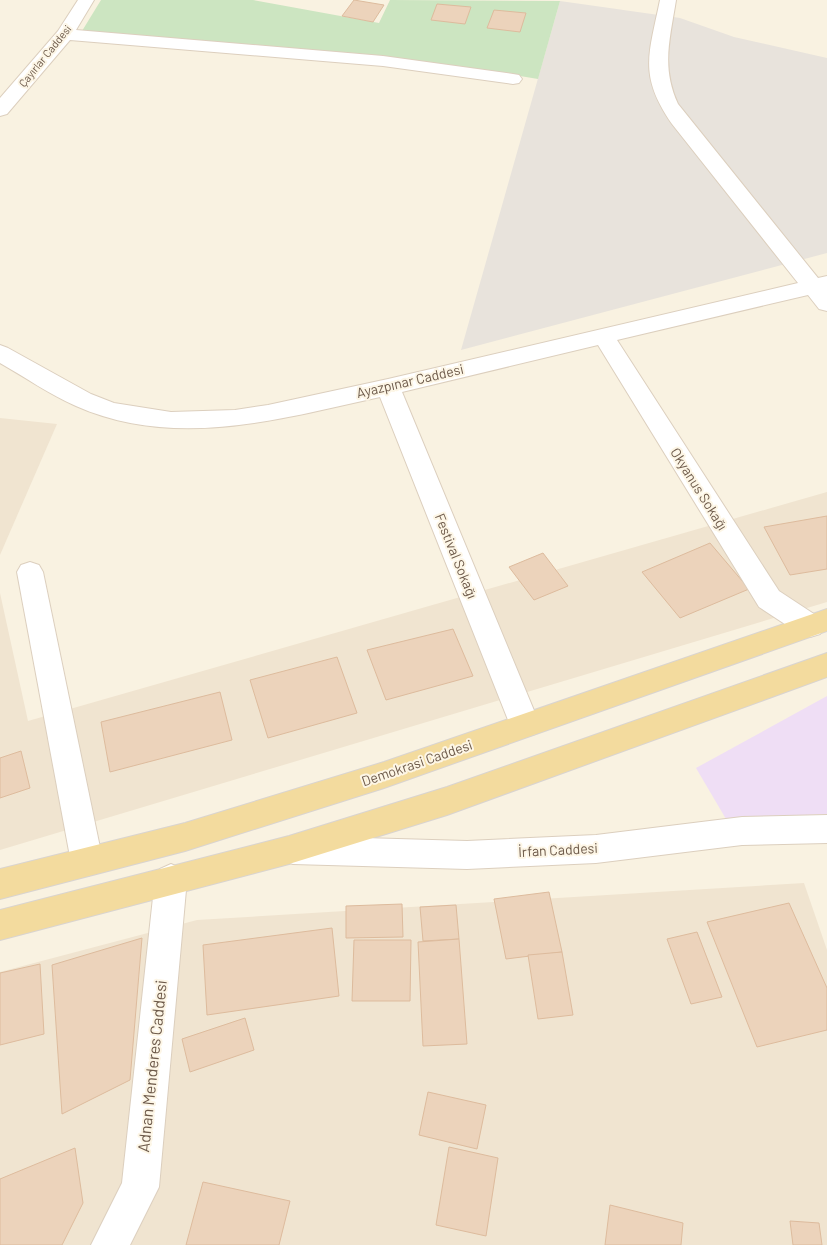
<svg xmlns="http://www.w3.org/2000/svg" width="827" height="1245" font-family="Barlow,sans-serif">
<rect width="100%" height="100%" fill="#f9f2e1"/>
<!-- residential -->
<g fill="#f0e4d0">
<path d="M0,418L57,424L0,555Z"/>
<path d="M827,492V602L0,850V593L28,721Z"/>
<path d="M804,883L827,950V1245H0V972L197,920Z"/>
</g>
<!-- industrial -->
<path fill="#e8e3dc" d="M560,1L680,18L734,37L827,58V253L461,350Z"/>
<!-- education -->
<path fill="#efdef5" d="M827,696V814L726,819L696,768Z"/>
<!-- green -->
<path fill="#cce5c1" d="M101,0H253L379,23L390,0L560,1L538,79C387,54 234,44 82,31Z"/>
<!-- building -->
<g fill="#ecd3bb" stroke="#ddbb9d">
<path d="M354,0L384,5L373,22L342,16Z"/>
<path d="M437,4L471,7L465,24L431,20Z"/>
<path d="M494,10L526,13L520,32L487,28Z"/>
<path d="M827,516V569L790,575L764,527Z"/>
<path d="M710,543L749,589L680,618L642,572Z"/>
<path d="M543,553L568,586L534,600L509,567Z"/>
<path d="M453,629L473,676L386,700L367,650Z"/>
<path d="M337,657L357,713L268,738L250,680Z"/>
<path d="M220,692L232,740L110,772L101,722Z"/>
<path d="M21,751L30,788L0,798V758Z"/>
<path d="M549,892L562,952L506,959L494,899Z"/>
<path d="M789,903L827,988V1030L757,1047L707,922Z"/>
<path d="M402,904L403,937L346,938V906Z"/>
<path d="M456,905L459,939L423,941L420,907Z"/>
<path d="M332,928L339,996L207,1015L203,945Z"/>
<path d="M697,932L722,997L691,1004L667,939Z"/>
<path d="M142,938L130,1080L62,1114L52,965Z"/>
<path d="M459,939L467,1044L423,1046L418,942Z"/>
<path d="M354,940H411L410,1001H352Z"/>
<path d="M562,952L573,1015L538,1019L528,955Z"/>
<path d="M40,964L44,1034L0,1045V973Z"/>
<path d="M245,1018L254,1050L190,1072L182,1039Z"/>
<path d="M428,1092L486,1105L477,1149L419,1135Z"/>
<path d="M449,1147L498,1158L486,1236L436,1225Z"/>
<path d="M75,1148L83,1203L62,1245H0V1179Z"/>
<path d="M203,1182L290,1201L279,1245H186Z"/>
<path d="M610,1205L683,1223L681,1245H605Z"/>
<path d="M790,1221L819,1223L822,1245H793Z"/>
</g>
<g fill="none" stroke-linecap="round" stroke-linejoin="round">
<!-- minor casing -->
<g stroke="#dccfbe" stroke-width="2">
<g id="minor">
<path d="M78,0H94L76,30L383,56L513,74L519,75L522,79L519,83L513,84L383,66L70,40L7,114L0,116V98L58,31Z"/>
<path d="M660,0H676C670,39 661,67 678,104L818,278L827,276V311L819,309L808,295L617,340L779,591L820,618L824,626L820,634L810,637L800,634L759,607L598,345L402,392L540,725L535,734L525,737L515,734L510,725L380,397C280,419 175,450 76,406C50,395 25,377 0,363V345L8,348L91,394L114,403L171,412L235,410L268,405L388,379L798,283L672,124C638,75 649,54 660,0Z"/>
<path d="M30,562L39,565L43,572L103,862L98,872L87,876L76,872L71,862L17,572L21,565Z"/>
<path d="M827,815V843L742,845L596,863L467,869L293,864L282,860L277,850L282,840L293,836L467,841L596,835L742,817Z"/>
<path d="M171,864L182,869L187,879L159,1187L130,1245H91L122,1183L155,879L160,869Z"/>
</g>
</g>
<!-- major casing -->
<g stroke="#d9d4d0" stroke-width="2">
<g id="major">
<path d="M827,609V631L384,788L185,851L0,899V869L185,823L384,762Z"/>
<path d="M827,653V677L447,815L289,864L0,940V910L289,836L447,787Z"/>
</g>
</g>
<!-- minor -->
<use href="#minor" fill="#fff" fill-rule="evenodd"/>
<!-- major -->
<use href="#major" fill="#f3db9e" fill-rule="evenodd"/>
</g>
<g text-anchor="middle" stroke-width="4" stroke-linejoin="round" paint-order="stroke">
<!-- far-street labels -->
<g font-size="11" fill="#6d5a4a" stroke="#fdf6e6">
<text transform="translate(45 56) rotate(-51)" y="4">Çayırlar Caddesi</text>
</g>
<!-- street labels -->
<g font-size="14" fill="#6d5a4a" stroke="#fdf6e6">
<text transform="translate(410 381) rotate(-13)" y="5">Ayazpınar Caddesi</text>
<text transform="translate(699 489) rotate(58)" y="5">Okyanus Sokağı</text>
<text transform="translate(456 556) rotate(68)" y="5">Festival Sokağı</text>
<text transform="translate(417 763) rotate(-19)" y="5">Demokrasi Caddesi</text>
<text transform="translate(558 850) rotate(-3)" y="5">İrfan Caddesi</text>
</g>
<!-- near-street labels -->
<g font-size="16" fill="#6d5a4a" stroke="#fdf6e6">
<text transform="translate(152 1066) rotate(-84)" y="6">Adnan Menderes Caddesi</text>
</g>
</g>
</svg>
